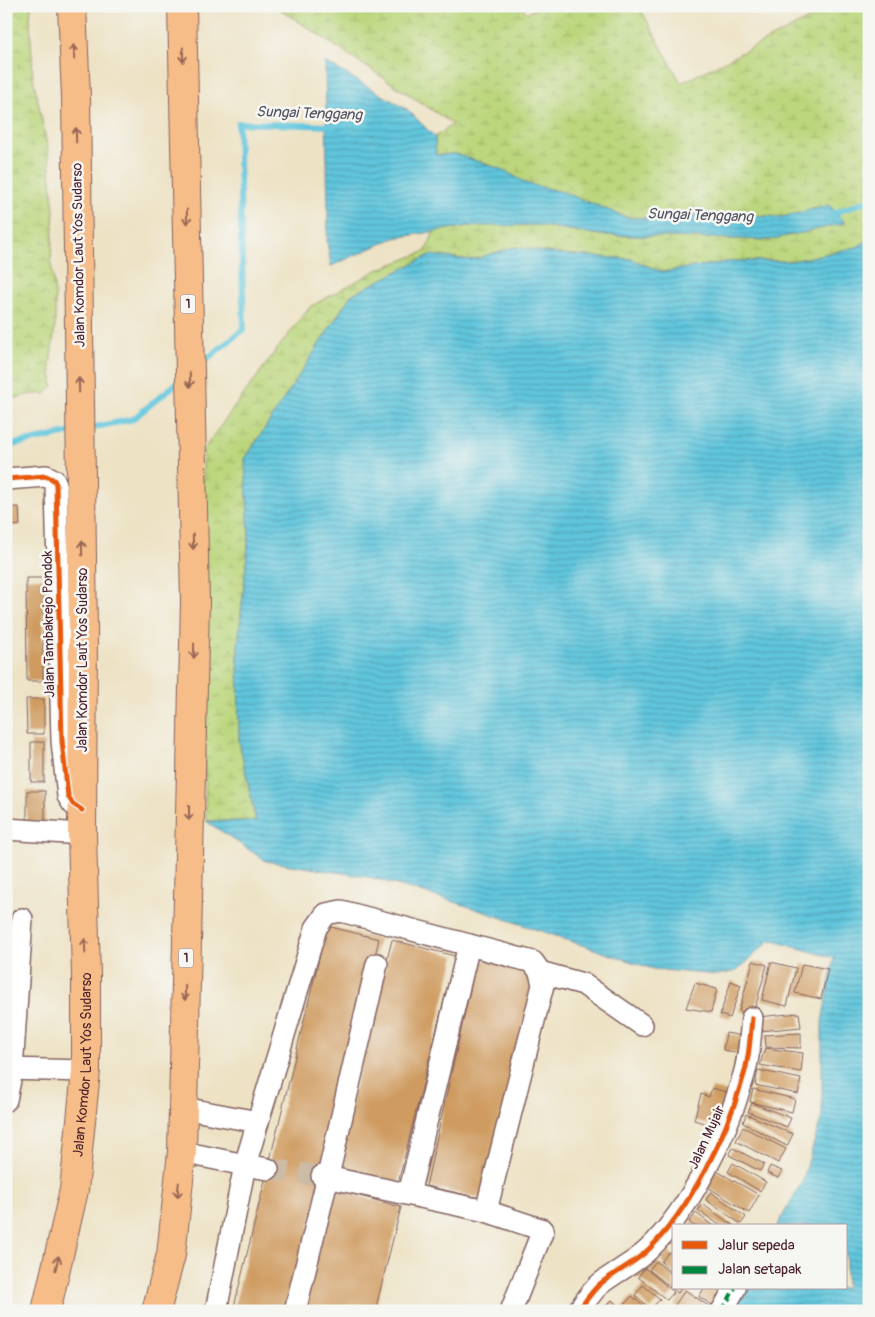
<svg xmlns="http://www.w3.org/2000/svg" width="875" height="1317" font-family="Pangolin,sans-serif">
<defs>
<pattern id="wetland-marsh" width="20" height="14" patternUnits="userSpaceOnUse" patternTransform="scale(1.25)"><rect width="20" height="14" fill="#bbd67b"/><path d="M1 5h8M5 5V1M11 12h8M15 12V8" fill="none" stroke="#a2b76a"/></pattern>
<pattern id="water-rules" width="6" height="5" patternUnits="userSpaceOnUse" patternTransform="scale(1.25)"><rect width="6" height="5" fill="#60c6dd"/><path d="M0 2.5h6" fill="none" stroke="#51a0b3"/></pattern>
</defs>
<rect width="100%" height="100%" fill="#f6f6f2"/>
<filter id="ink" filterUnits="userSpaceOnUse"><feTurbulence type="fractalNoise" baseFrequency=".02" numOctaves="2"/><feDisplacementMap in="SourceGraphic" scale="10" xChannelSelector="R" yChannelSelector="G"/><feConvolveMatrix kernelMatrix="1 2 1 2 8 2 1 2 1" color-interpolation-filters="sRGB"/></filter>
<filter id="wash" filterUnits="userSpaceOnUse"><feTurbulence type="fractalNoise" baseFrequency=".0096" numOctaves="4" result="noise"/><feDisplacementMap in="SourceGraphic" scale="20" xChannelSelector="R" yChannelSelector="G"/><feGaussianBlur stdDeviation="1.12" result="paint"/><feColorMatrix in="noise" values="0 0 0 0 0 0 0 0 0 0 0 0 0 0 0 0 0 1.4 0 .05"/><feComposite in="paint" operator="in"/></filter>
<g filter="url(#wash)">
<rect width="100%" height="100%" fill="#ede2c4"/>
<!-- wetland -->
<g fill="url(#wetland-marsh)" stroke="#827a53">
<path d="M6,6H31L30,19L33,77L48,150L54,211L51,262L55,295V325L50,366L53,386L45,394C31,392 20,398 6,400Z"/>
<path d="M275,6H521L527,13L541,6H639L681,83L835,6H869V240L857,247L793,261H733L662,272L631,259L558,254L515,247L471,260L430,255L351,295L245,459L249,535L238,645L239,741L256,822L206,821L202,645L203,450L275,352L310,307L377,270L426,251L434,231L468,226L538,225L601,235L770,240L829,205L783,217L743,215H696L660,218H628L563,192L528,184L503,170L456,154L436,155L435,137L453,124Z"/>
</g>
<!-- water -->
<g fill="url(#water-rules)" stroke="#557284">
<path d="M325,62L408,110L435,137L436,155L456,154L503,170L528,184L563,192L628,218H660L696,215H743L783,217L829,205L845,223L770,240L601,235L538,225L468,226L394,238L331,266L327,241L328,213Z"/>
<path d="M869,240V1311H732L744,1288H846V1226H777L802,1182L822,1116V1022L834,958L770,940L737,971L717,975L653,969L458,903L374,878L266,861L206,821H256L239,741L238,645L249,535L245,459L351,295L430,255L471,260L515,247L558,254L631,259L662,272L733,261H793L857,247Z"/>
</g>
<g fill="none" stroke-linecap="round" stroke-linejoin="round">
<!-- stream -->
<g stroke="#60c6dd" stroke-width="6">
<path d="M830,215L869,200"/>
<path d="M198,366L244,329L238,123L334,126"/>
<path d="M86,429L133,419L183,378"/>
<path d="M6,446L73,432"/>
</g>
</g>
<g id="blocks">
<!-- building -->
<g fill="#cf9b60">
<path d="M19,507L20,525L6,527V508Z"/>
<path d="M26,578H43V681H27Z"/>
<path d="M26,699H44V734H27Z"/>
<rect x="31" y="742" width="13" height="40"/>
<rect x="27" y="791" width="18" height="31"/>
<path d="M6,923L17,924L10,961H6Z"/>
<path d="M327,926L379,939L289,1311H233Z"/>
<path d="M392,940L455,956L398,1183L335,1167Z"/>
<path d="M477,959L535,973L485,1199L426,1186Z"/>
<path d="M753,961L767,965L753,1015L739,1011Z"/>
<path d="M771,962L796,968L787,1006L762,1000Z"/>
<path d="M802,964L828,969L821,999L795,993Z"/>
<path d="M731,981L741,985L730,1018L720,1015Z"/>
<path d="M695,983L717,989L711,1012L686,1008Z"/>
<path d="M799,1013L801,1027L760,1031L758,1017Z"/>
<path d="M726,1033L748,1037L746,1054L723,1050Z"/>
<path d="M801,1033V1048L766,1047L765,1035Z"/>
<path d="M765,1048L803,1053L801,1072L760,1065Z"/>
<path d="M758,1070L801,1079L798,1094L755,1085Z"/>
<path d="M712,1088L730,1093L720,1128L694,1120L701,1094L709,1097Z"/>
<path d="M753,1089L795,1099L792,1112L750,1102Z"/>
<path d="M752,1103L791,1118L787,1127L748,1112Z"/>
<path d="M746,1114L793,1134L787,1146L743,1123Z"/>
<path d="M743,1127L786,1149L778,1163L736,1141Z"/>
<path d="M733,1148L764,1164L760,1171L729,1155Z"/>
<path d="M733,1163L766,1182L760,1191L728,1172Z"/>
<path d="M770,1166L782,1171L778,1178L767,1173Z"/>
<path d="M715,1170L759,1195L749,1213L706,1186Z"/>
<path d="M334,1189L401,1207L375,1311H303Z"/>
<path d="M711,1192L746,1217L741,1224L706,1200Z"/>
<path d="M702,1204L734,1226H721L698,1210Z"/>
<path d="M696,1213L713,1226H694L689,1222Z"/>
<path d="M669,1252L674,1256V1273L661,1262Z"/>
<path d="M656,1261L674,1276V1288H681L678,1293L649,1270Z"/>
<path d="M645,1268L674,1292L667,1300L638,1277Z"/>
<path d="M643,1285L660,1299L651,1309L635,1295Z"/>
<path d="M704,1288H725L714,1306L699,1297Z"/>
<path d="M685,1290L716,1311H683L675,1305Z"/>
<path d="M632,1296L649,1311H625L621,1308Z"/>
<path d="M612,1300L623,1311H601Z"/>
</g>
</g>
</g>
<g filter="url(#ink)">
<use href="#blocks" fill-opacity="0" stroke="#836361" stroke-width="1"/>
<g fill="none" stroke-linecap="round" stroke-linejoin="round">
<!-- minor-tunnel -->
<path stroke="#ccbba5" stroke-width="21" stroke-dasharray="21 11" stroke-linecap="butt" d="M268,1169L322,1176"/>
<!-- minor casing -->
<g stroke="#836361" stroke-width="24">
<g id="minor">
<path d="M6,479L46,476L54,480L56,484L62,741L68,796L73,804L82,810"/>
<path d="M6,829L82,834"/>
<path d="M540,972L583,984L642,1025"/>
<path d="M6,1069L86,1071"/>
<path d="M6,1100L12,1070L22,919"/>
<path d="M183,1108L258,1122"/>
<path d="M182,1152L245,1165L316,928L326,914L341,911L533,962L540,972L543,985L486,1211"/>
<path d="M322,1176L486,1211L543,1230L511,1311"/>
<path d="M409,1194L469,945"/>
<path d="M216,1311L245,1165L268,1169"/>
<path d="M295,1311L328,1176L377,964"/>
<path d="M578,1311C585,1302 592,1291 600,1284C615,1272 635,1263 649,1249C690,1209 726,1136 742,1081C749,1061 750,1039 752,1018"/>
<path d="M722,1311L735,1288"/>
</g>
</g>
<!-- highway casing -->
<g stroke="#836361" stroke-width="30">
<g id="highway">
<path id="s1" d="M46,1311L74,1190L86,1071V975L82,834L83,632L76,97L72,6"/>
<path d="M156,1311L171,1255L182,1152L195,602L182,6"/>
</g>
</g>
<!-- minor -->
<use href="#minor" stroke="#fff" stroke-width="21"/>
<!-- highway -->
<use href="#highway" stroke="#f7bd88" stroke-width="28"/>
<!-- quiet -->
<path stroke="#00873e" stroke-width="4" stroke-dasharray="8 4" stroke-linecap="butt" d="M722,1311L735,1288"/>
<!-- cycleway casing -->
<g stroke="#f6f6f2" stroke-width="8">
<g id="cycleway">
<path d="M6,479L46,476L54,480L56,484L62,741L68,796L73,804L82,810"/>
<path d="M578,1311C585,1302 592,1291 600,1284C615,1272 635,1263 649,1249C690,1209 726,1136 742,1081C749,1061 750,1039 752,1018"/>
</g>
</g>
<!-- cycleway -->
<use href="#cycleway" stroke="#e8590c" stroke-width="5"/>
</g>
<!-- one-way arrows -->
<defs><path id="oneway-shaft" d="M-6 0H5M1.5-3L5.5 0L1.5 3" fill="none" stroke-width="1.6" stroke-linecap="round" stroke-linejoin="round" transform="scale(1.25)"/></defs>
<g stroke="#986655">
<use href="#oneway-shaft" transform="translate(74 52) rotate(-92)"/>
<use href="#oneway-shaft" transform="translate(183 55) rotate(89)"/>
<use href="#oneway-shaft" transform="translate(76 135) rotate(-91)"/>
<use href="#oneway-shaft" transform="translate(187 217) rotate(89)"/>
<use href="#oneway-shaft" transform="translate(190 380) rotate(89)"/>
<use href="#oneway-shaft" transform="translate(79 385) rotate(-91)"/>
<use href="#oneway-shaft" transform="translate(193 542) rotate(89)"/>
<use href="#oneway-shaft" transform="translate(82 548) rotate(-91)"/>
<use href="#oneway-shaft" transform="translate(194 651) rotate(91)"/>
<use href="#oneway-shaft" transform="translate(189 813) rotate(91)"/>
<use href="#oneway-shaft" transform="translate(85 946) rotate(-92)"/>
<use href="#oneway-shaft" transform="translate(185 993) rotate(91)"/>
<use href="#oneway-shaft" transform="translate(178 1190) rotate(96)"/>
<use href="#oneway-shaft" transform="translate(57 1263) rotate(-77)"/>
</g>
</g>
<g text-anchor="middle" stroke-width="5" stroke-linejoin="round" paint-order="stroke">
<!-- shield labels -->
<g fill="#f6f6f2" stroke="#7e6067" stroke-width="1">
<rect x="180.5" y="294.5" width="15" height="19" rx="4"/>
<rect x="178.5" y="948.5" width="15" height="19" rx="4"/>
</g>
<g font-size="12" font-weight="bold" fill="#4a1f2b">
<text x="188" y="308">1</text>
<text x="186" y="962">1</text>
</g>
<!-- street labels -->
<g font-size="14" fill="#4a1f2b" stroke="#f6f6f2">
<text transform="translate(78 255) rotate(-91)" y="5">Jalan Komdor Laut Yos Sudarso</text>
<text transform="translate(48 624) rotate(-91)" y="5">Jalan Tambakrejo Pondok</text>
<text transform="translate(82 660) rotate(-90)" y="5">Jalan Komdor Laut Yos Sudarso</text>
<text dy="5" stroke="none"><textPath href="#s1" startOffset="250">Jalan Komdor Laut Yos Sudarso</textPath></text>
<text transform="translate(706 1137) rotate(-65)" y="5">Jalan Mujair</text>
</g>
<!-- water labels -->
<g font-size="15" font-style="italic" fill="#515160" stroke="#f6f6f2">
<text transform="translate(309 113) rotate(2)" y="5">Sungai Tenggang</text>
<text transform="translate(700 215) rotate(2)" y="5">Sungai Tenggang</text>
</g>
</g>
<!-- margin -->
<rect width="875" height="1317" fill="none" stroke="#f6f6f2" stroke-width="25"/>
<!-- legend -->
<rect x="672" y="1224" width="175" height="65" fill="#f6f6f2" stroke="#b1a0a2"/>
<rect x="682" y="1241" width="25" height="8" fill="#e8590c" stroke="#b1a0a2"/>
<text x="718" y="1250" font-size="15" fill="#4a1f2b">Jalur sepeda</text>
<rect x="682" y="1266" width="25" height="8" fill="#00873e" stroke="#b1a0a2"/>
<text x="718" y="1274" font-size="15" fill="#4a1f2b">Jalan setapak</text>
</svg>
